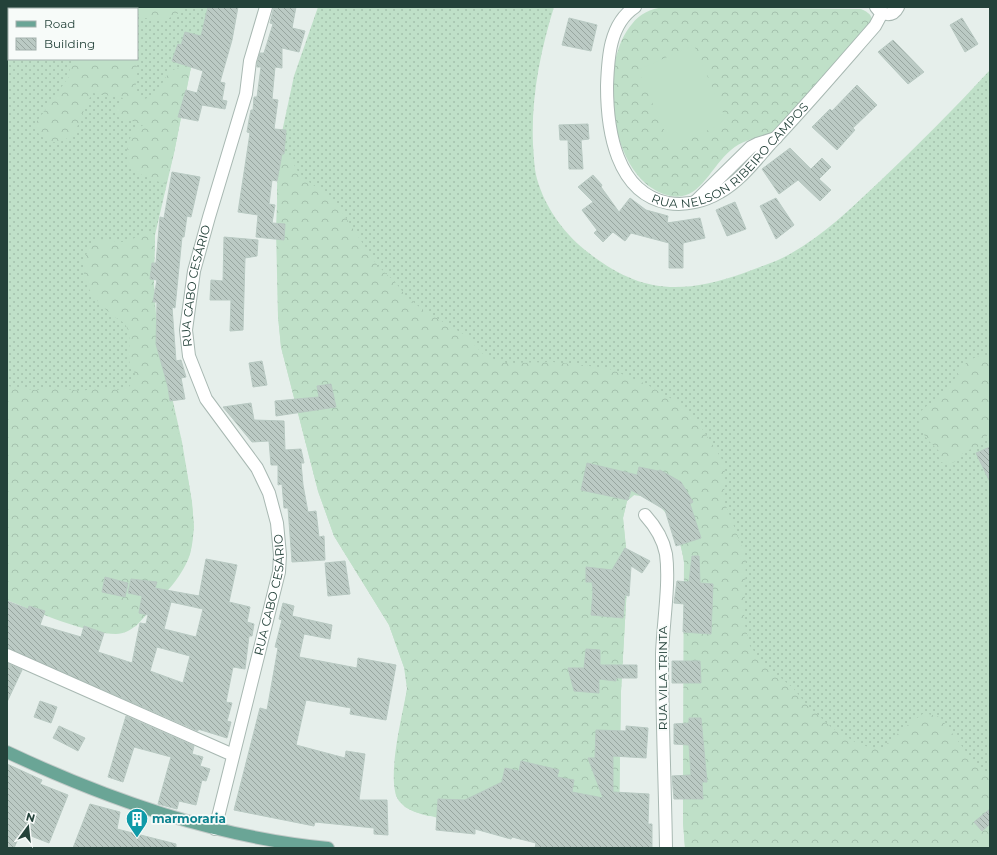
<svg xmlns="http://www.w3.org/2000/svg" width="997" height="855" font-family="Montserrat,sans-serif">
<defs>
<pattern id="grass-dots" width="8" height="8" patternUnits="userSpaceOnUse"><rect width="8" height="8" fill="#bfe0c8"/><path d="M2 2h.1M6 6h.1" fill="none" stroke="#a4c1ad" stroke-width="1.8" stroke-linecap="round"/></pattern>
<pattern id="forest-crowns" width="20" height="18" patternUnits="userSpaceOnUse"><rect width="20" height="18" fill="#bfe0c8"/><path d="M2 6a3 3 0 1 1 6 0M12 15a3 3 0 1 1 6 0" fill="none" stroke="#a4c1ad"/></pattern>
<pattern id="building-back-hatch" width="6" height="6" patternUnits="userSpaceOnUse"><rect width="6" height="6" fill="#bbcac4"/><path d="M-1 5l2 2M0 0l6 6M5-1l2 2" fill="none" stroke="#98a6a0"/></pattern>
</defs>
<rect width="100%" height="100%" fill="#e6efeb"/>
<!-- grass -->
<g fill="url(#grass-dots)" fill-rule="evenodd">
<path d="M7,7H215L191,67L174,153L155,235L154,283L157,330L182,442L192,502L194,527L190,554L179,574L157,602L136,626L121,633H110L70,623L7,600ZM9,9H137V59H9Z"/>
<path d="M318,7H554C540,52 531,98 533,145C534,156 534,168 537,179C545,207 563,232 585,250C640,294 680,295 744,273C759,267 776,262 790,254C824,235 850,209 878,183C917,146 954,109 990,70V848H685L683,822L684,562C680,534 666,496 634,495L627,501L623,518L628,568L621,691L619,815L428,816C418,813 406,810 399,801C385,782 403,713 407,689L404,667L389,625L334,536L318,491L281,347L278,316L277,189L279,146L294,76Z"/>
</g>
<!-- forest -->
<g fill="url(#forest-crowns)">
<path d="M84,7H188C167,21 163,23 137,16V9H91Z"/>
<path d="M663,7L861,9C870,13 873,16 872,26L775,132C760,137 744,139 731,150C706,171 697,213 655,190C609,165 598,63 632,24C639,14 651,9 663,7Z"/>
<path d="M72,59H136C138,71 135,82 136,94L145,99C165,92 160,78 173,70C177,68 186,68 191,67L174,153L166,184C145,177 122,171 128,145C131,133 134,130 145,124L119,118L116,109L123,98L93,93C83,106 82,121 73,134C72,136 68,137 66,139C53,147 42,139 34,128L37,121L68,78Z"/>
<path d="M279,146L291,158L296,169L306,180L326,194L340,209L377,265L395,282L406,296L423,310L465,335L485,356L506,363L553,362L607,368L646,384L677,402L697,421L725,464L724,501L746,557L744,621L750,646L764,664L793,688L807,705L832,728L860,745L881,749L905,727L924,713L940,717L967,753L990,776V848H685L683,822L684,562C680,534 666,496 634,495L627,501L623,518L628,568L621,691L619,815L454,822L415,812L405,807L396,796L394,771L407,689V676L389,625L334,536L318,491L281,347L278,316L276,230Z"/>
<path d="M148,231L155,235C154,267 152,299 157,331C164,381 180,429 188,479C192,504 197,529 190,554C184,574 166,593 152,608C142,619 132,634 116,634C89,634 33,611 7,600V386L35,390L58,388L81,391L103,387L117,390L129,387L136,376C134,371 129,365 129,359C128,347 133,334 124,323C121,320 115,318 111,314C87,294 72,269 95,240C104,239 111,241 121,242C130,242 140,235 148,231Z"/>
<path d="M982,356L990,359V433L987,435C981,448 977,448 964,451C959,460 951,467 941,462L938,456L939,451C930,442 916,430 919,415C922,406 941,399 947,391C958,376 961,359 982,356Z"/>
</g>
<!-- pitch -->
<path fill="#bfe0c8" d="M694,45L727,122L671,146L638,70Z"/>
<!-- building -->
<g fill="url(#building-back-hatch)" stroke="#b8c9c2" fill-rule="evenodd">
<path d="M208,7H238L232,40L220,82L225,83L222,100L227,101L225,109L202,105L198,121L178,117L186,90L197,93L203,71L172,61L178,44L181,45L185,32L201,36Z"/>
<path d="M274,7H296L292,28L305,31L299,52L282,48V68L275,67L272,99L278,100L274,129L286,130L284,154H282L277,181L272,180L269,204L275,205L272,223L285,224L284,240L256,237L258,215L238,212L250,133L247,132L249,120L251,110H253L254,97H257L261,67H257V63L260,53H264L273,24L270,23Z"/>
<path d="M569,18L597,25L591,51L562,45Z"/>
<path d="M962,18L978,44L965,52L950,25Z"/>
<path d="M893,40L924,72L908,84L878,52Z"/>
<path d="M857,85L877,105L853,128L855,130L837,150L812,127L830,109L832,111Z"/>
<path d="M588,124L589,139L581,140L583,169H569L568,140H560L559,125Z"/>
<path d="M790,148L811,169L822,158L831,167L819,179L831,190L820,201L798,180L779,194L762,169Z"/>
<path d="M172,172L200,177L191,217L187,216L184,237H182L175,308L172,307L176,361L181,360L186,377L181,378L185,399L170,401L168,387L156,344L157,302H153L157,280L150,279L152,263H156L160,217L164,218Z"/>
<path d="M593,175L602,185L601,187L619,212L630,198L646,210L668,216L667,223L700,218L705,238L683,243V268H669V243L631,233L625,241L613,232L603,242L594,233L597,230L582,210L593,202L578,187Z"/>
<path d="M776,198L794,225L776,239L760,206Z"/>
<path d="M735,202L746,229L727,236L716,210Z"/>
<path d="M224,237L258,240L257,256L245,258L243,330L230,331L231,300H210L211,280L223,281Z"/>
<path d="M262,361L267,385L253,387L249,363Z"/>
<path d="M331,384L336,407L276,416L275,401L319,397L317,386Z"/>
<path d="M251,403L254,420L284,421L285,450L301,449L304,463H301L303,485L308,512L316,511L319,537L324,536L325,560L292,562L288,508H284L282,484L278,485V465H271L269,441L252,442L223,407Z"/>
<path d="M990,447V482L976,453Z"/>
<path d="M587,463L637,475L639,467L658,471L660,470L681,482L693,502L690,504L701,538L676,546L665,510L631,490L628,500L581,490Z"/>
<path d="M625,548L650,561L642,573L631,566L629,596L625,595L623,618L591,615L593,591L592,582H586V567L612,570Z"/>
<path d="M692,556H699L700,583L713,584L711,634L683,632L684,604L674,603L677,581L689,582Z"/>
<path d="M206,559L237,565L229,602L250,607L247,622L254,624L252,636H249L245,669L233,667L226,702L232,703L227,721L231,722L227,738L198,729V731L7,648V601L28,609L29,606L45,611L40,625L81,637L84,626L104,633L98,652L132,663L140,623L146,624L148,615L139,613L142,596L128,593L131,579L157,582L155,588L199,596ZM171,602L203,609L196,637L164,629ZM157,647L190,656L183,683L150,671Z"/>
<path d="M345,561L350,594L328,596L325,563Z"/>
<path d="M105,577L128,583L125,597L102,592Z"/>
<path d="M283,603L294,606L292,616L332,625L330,639L304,634L299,657L357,668L358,658L396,665L386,720L350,714L351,708L306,700L296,745L345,758L346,751L365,754L359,800H387L388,835L374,834V828L315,822L314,826L234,810L260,708L267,710L278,648L275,647L282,620L279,619Z"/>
<path d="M586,649L600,650V665H637V678H616V681L599,679V693L574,691L568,668H584Z"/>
<path d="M672,661H700L701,683H672Z"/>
<path d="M7,663L22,670L7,702Z"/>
<path d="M40,701L57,707L51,723L34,717Z"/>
<path d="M126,716L194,746L192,754L203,757L200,766L210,769L206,781L202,780L196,805L179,801L177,809L158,804L171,757L134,747L123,782L108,777Z"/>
<path d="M689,718H701L707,782H702L703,799H674L672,776L691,775L689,745L674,744V724L689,723Z"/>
<path d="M59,726L85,738L78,751L53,738Z"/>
<path d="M626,726L648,728L646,758L613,756V792L649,794L648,824H652V848H535L536,843L512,837L511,839L475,829V834L436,830L438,799L465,800L502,782L505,768L519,771L521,761L559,770L557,777L574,780L572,792L603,798L588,758H595L596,730L626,731Z"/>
<path d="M7,764L42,780L40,784L68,795L49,843L21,832L14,848H7Z"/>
<path d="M90,804L120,812L117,829L176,844V848H73Z"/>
<path d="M990,809V824L982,831L974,822Z"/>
</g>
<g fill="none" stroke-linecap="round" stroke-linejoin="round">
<!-- minor casing -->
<g stroke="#a8b8b2" stroke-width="14">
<g id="minor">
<path id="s1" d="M635,7C609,24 608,59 607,86C607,130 616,193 668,203C686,206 705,201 720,192C740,181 755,161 770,144C806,106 840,66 875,26L882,13"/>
<path d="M876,7C882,16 893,17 898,7"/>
<path d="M696,201L751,147L757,144L776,138"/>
<path d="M645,515C655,526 663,538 666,554C670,583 663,624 662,654C662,719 665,783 666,848"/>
<path d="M7,655L233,755"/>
<path id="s2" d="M215,829L279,572L280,555L277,523L269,493L257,468L206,399L189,356L186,330L194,271L209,217L246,94L250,61L266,7"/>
</g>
</g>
<!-- major casing -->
<g stroke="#c2cac8" stroke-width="14">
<path id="major" d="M7,752C109,800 215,837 328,848"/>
</g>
<!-- minor -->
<use href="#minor" stroke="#fff" stroke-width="12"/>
<!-- major -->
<use href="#major" stroke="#6aa596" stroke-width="12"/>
</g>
<!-- icons -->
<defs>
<g id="building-pin" transform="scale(1.15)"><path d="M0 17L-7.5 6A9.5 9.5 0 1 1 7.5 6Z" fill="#0f9aa8" stroke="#f7fbf9"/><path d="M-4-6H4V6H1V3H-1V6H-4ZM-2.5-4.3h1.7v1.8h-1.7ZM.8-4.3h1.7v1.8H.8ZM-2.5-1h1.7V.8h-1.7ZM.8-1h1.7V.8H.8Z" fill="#fff"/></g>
</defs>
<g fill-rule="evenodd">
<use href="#building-pin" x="137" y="819"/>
</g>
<g text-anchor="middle" stroke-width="3.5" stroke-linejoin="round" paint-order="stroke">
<!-- street labels -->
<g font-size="12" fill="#24423a" stroke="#f7fbf9">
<text dy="4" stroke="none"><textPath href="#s1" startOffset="311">RUA NELSON RIBEIRO CAMPOS</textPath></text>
<text dy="4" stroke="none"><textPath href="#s2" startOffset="576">RUA CABO CESÁRIO</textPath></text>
<text dy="4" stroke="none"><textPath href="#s2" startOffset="241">RUA CABO CESÁRIO</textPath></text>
<text transform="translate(663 678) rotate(-90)" y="4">RUA VILA TRINTA</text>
</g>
<!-- culture labels -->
<g font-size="12" font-weight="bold" fill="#0d838f" stroke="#f7fbf9" text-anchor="start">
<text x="152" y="823">marmoraria</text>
</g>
</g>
<!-- border -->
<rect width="997" height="855" fill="none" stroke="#24423a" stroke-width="16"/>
<!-- legend -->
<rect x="8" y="8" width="130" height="52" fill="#f7fbf9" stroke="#a3b1ad"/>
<rect x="16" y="21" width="20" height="6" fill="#6aa596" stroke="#a3b1ad"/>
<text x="44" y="28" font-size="12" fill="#24423a">Road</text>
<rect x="16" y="38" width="20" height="12" fill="url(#building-back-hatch)" stroke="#a3b1ad"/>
<text x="44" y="48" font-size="12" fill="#24423a">Building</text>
<!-- north arrow -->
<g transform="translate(28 827) rotate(15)" stroke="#f7fbf9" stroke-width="3" paint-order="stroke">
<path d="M0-3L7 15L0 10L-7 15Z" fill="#24423a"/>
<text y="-6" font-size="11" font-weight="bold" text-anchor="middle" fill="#24423a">N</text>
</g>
</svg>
